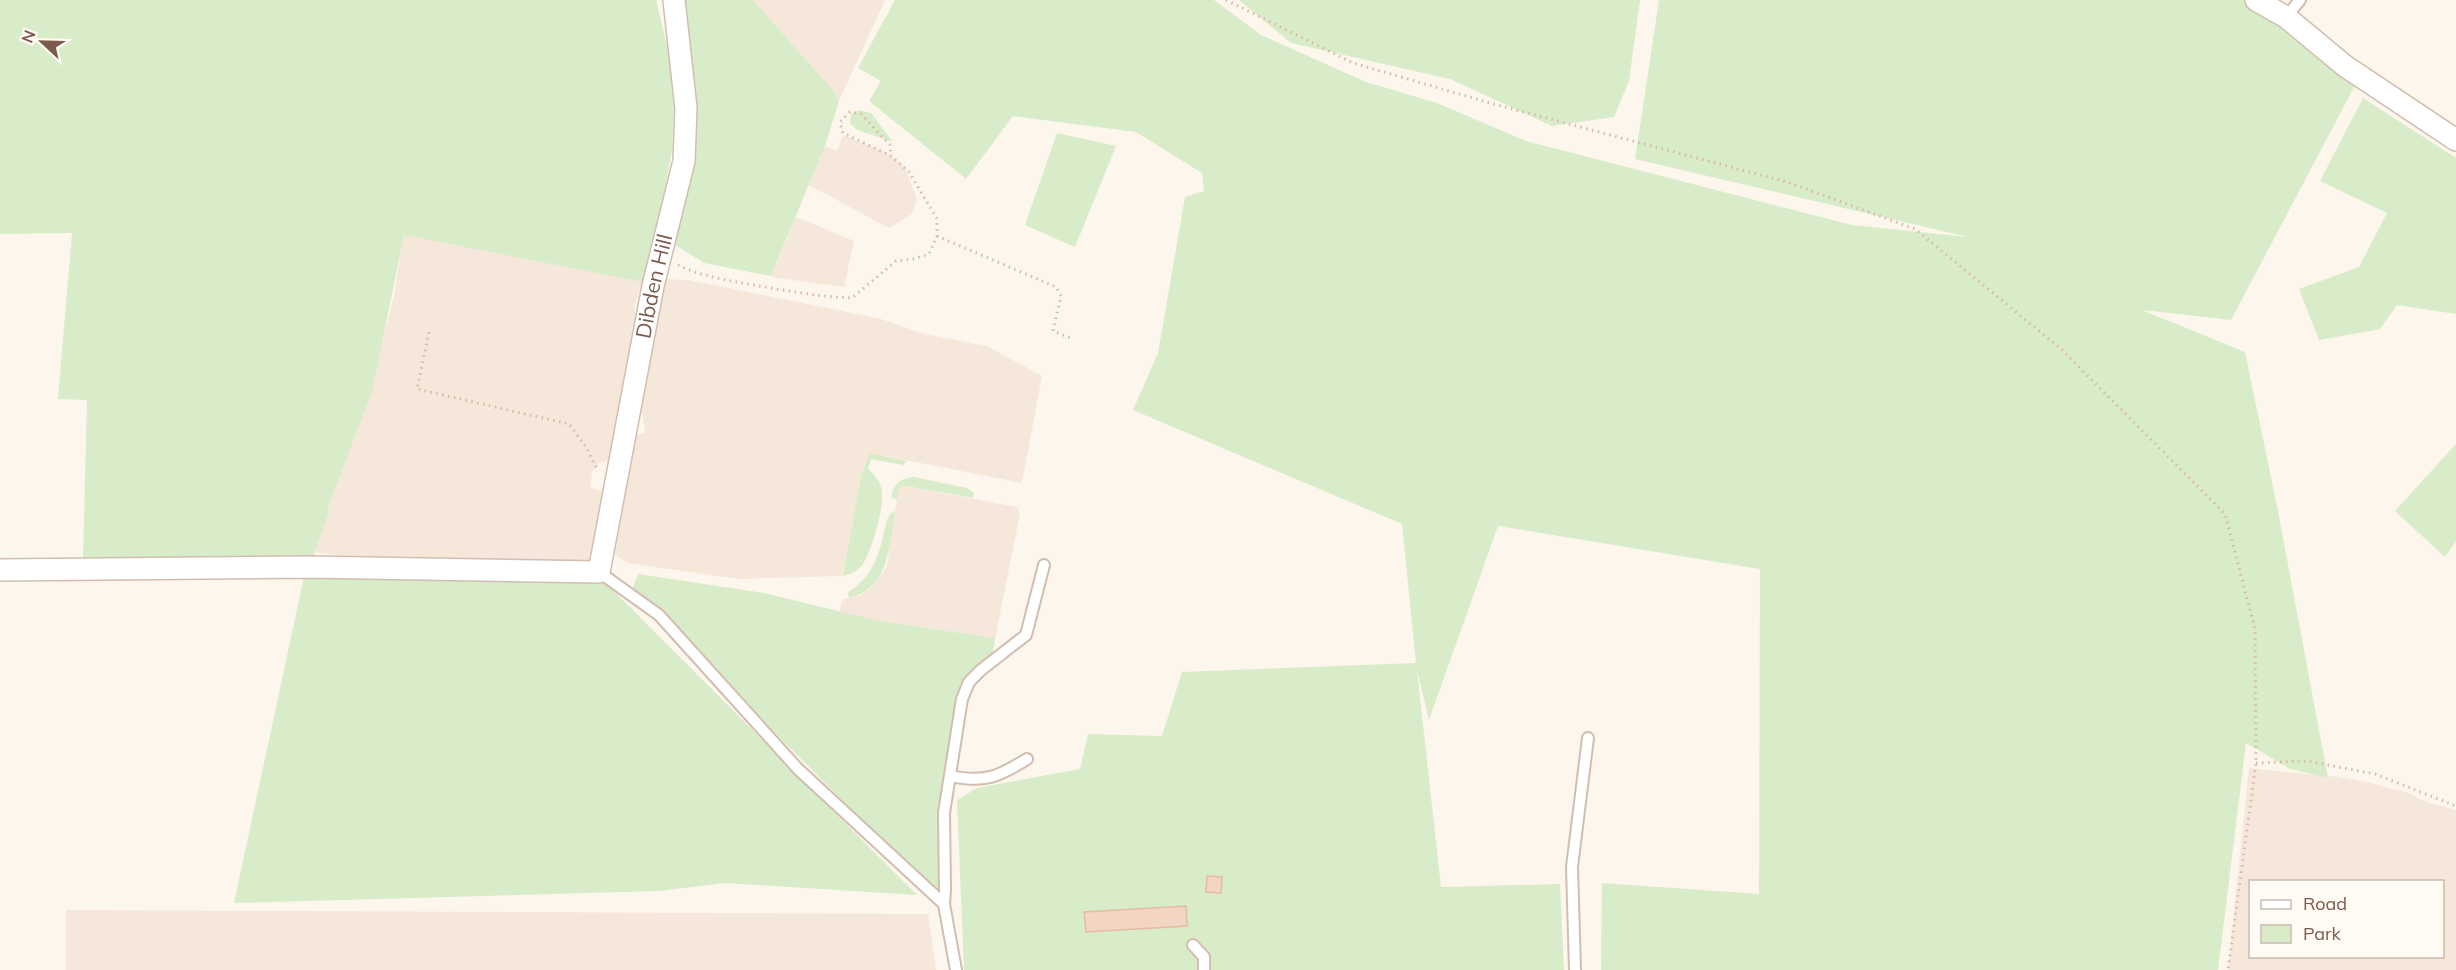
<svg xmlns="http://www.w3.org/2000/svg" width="2456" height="970" font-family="Mulish,sans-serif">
<rect width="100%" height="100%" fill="#fdf6ec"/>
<!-- residential -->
<g fill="#f5e8da" fill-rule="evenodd">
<path d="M753,0H885L839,101L833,90Z"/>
<path d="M843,135L888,153L905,168L917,199L912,214L889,228L809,185L825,146L837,151Z"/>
<path d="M796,217L854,241L844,287L771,277Z"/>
<path d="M405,227L644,278L634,306L637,329L613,464L606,461L599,463L592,472L590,488L610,493L599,550L587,563L342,556L314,552L328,515L329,505L372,392L378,358L394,296Z"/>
<path d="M662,279L689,280L881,319L924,334L987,346L1042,376L1022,483L870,453L861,475L843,576L738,579L627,563L612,552L633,436L645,433L643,415L638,407Z"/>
<path d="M899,485L1017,507L1020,513L995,638L879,621L839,612L842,600L861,595L873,586L887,566Z"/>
<path d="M2249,768L2339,777L2371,783L2408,793L2426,802L2456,810V970H2228ZM2250,882H2442V956H2250Z"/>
<path d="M66,910L928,914L936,970H66Z"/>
</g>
<!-- green -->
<g fill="#d8ecc9">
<path d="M0,0H656L675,78L672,150L648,283L404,235L372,392L329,505L328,515L311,562L83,559L87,400L58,399L72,233L0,234Z"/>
<path d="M681,0H753L833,90L839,101L825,146L771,276L704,263L674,244Z"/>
<path d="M895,0H1214L1261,35L1366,82L1437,103L1526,141L1852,225L1968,237L1635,159L1659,0H2256L2360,76L2231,320L2142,310L2245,352L2278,511L2328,778L2290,769L2246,743L2218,970H1601L1602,883L1759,894L1760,569L1498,526L1429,720L1417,670L1441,887L1560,884L1564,970H964L957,800L977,788L1080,769L1088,734L1162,736L1182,672L1416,663L1402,524L1133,410L1158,353L1185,197L1204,191L1202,173L1136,132L1013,116L966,179L869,101L881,81L858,68Z"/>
<path d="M1239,0H1640L1629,81L1614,117L1552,126L1450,79L1291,43Z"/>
<path d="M2363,98L2456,158V314L2397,305L2380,329L2319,340L2299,289L2359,267L2387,213L2320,181Z"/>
<path d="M859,110L871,113L893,142L857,130L850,123L851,114Z"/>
<path d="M1057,133L1116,146L1075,247L1025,225Z"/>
<path d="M2456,444V541L2445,557L2395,511Z"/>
<path d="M870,453L907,461L903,465L871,459L868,468C873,474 879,479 881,487C886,503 872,550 863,564C858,571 851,574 843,576L861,475Z"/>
<path d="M914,477L967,488L974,493L973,498L900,485L897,499L891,498C894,483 899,479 914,477Z"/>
<path d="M895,511C890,545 889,589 849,598L848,593C877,572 879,553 887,520L890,514Z"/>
<path d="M638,574L764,593L879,621L995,638L993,653L974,668L962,687L940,892L933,891L632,590Z"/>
<path d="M304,577H600L917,895L726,883L658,891L234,903Z"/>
</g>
<!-- building -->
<g fill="#f3d5c3" stroke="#e6bba3" stroke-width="1.5">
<path d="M1207,876L1222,877L1221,893L1206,892Z"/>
<path d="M1186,906L1187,926L1086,932L1084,912Z"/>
</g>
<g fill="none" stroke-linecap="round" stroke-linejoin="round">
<!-- lane casing -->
<g stroke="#d1beb0" stroke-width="14">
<g id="lane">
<path d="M2286,17L2300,0"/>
<path d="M599,572L659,615L798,769L944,904L956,970"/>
<path d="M950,776C985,783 998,777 1027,759"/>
<path d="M944,904L945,890L944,813L962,699L969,682L981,670L1026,635L1044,565"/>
<path d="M1193,945L1204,957V970"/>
<path d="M1575,970L1572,867L1588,738"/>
</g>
</g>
<!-- street casing -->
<g stroke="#d1beb0" stroke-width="24">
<g id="street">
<path d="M2256,0L2286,17L2345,66L2456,140"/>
<path id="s1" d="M0,570L309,567L599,572L653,286L684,161L686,108L674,0"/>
</g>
</g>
<!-- path -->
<g stroke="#d9b8a5" stroke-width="3" stroke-dasharray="1.5 4.5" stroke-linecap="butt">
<path d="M1226,0L1353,63L1490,103L1787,182L1915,229L2061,349L2225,514L2255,629L2256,763L2228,970"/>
<path d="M937,236L1056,287L1061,296L1053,331L1073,339"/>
<path d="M678,265C703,277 732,281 759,286C790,291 821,297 852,298L896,261L913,259L929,254L937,236V219L909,172L891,156L843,133L840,122L850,112L861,114L890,145L891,156"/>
<path d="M429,332L417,389L569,424L586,447L598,471"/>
<path d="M2256,763L2307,761L2375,774L2456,806"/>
</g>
<!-- lane -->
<use href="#lane" stroke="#fff" stroke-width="10"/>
<!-- street -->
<use href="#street" stroke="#fff" stroke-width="21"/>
</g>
<g text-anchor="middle" stroke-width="5" stroke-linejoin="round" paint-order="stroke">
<!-- street labels -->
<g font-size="21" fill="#7a5c4d" stroke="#fffaf3">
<text dy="7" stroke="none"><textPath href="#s1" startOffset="890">Dibden Hill</textPath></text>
</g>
</g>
<!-- legend -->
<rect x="2249" y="880" width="195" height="78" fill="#fffaf3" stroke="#cabbb1" stroke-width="1.5"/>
<rect x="2261" y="900" width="30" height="9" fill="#ffffff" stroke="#cabbb1" stroke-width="1.5"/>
<text x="2303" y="910" font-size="18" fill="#7a5c4d">Road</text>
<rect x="2261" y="925" width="30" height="18" fill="#d8ecc9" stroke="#cabbb1" stroke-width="1.5"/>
<text x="2303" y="940" font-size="18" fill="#7a5c4d">Park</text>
<!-- north arrow -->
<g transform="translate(42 42) rotate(292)" stroke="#fffaf3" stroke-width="4.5" paint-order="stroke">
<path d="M0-4.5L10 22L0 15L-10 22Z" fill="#7a5c4d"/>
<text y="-9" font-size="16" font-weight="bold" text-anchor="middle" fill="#7a5c4d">N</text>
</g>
</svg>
